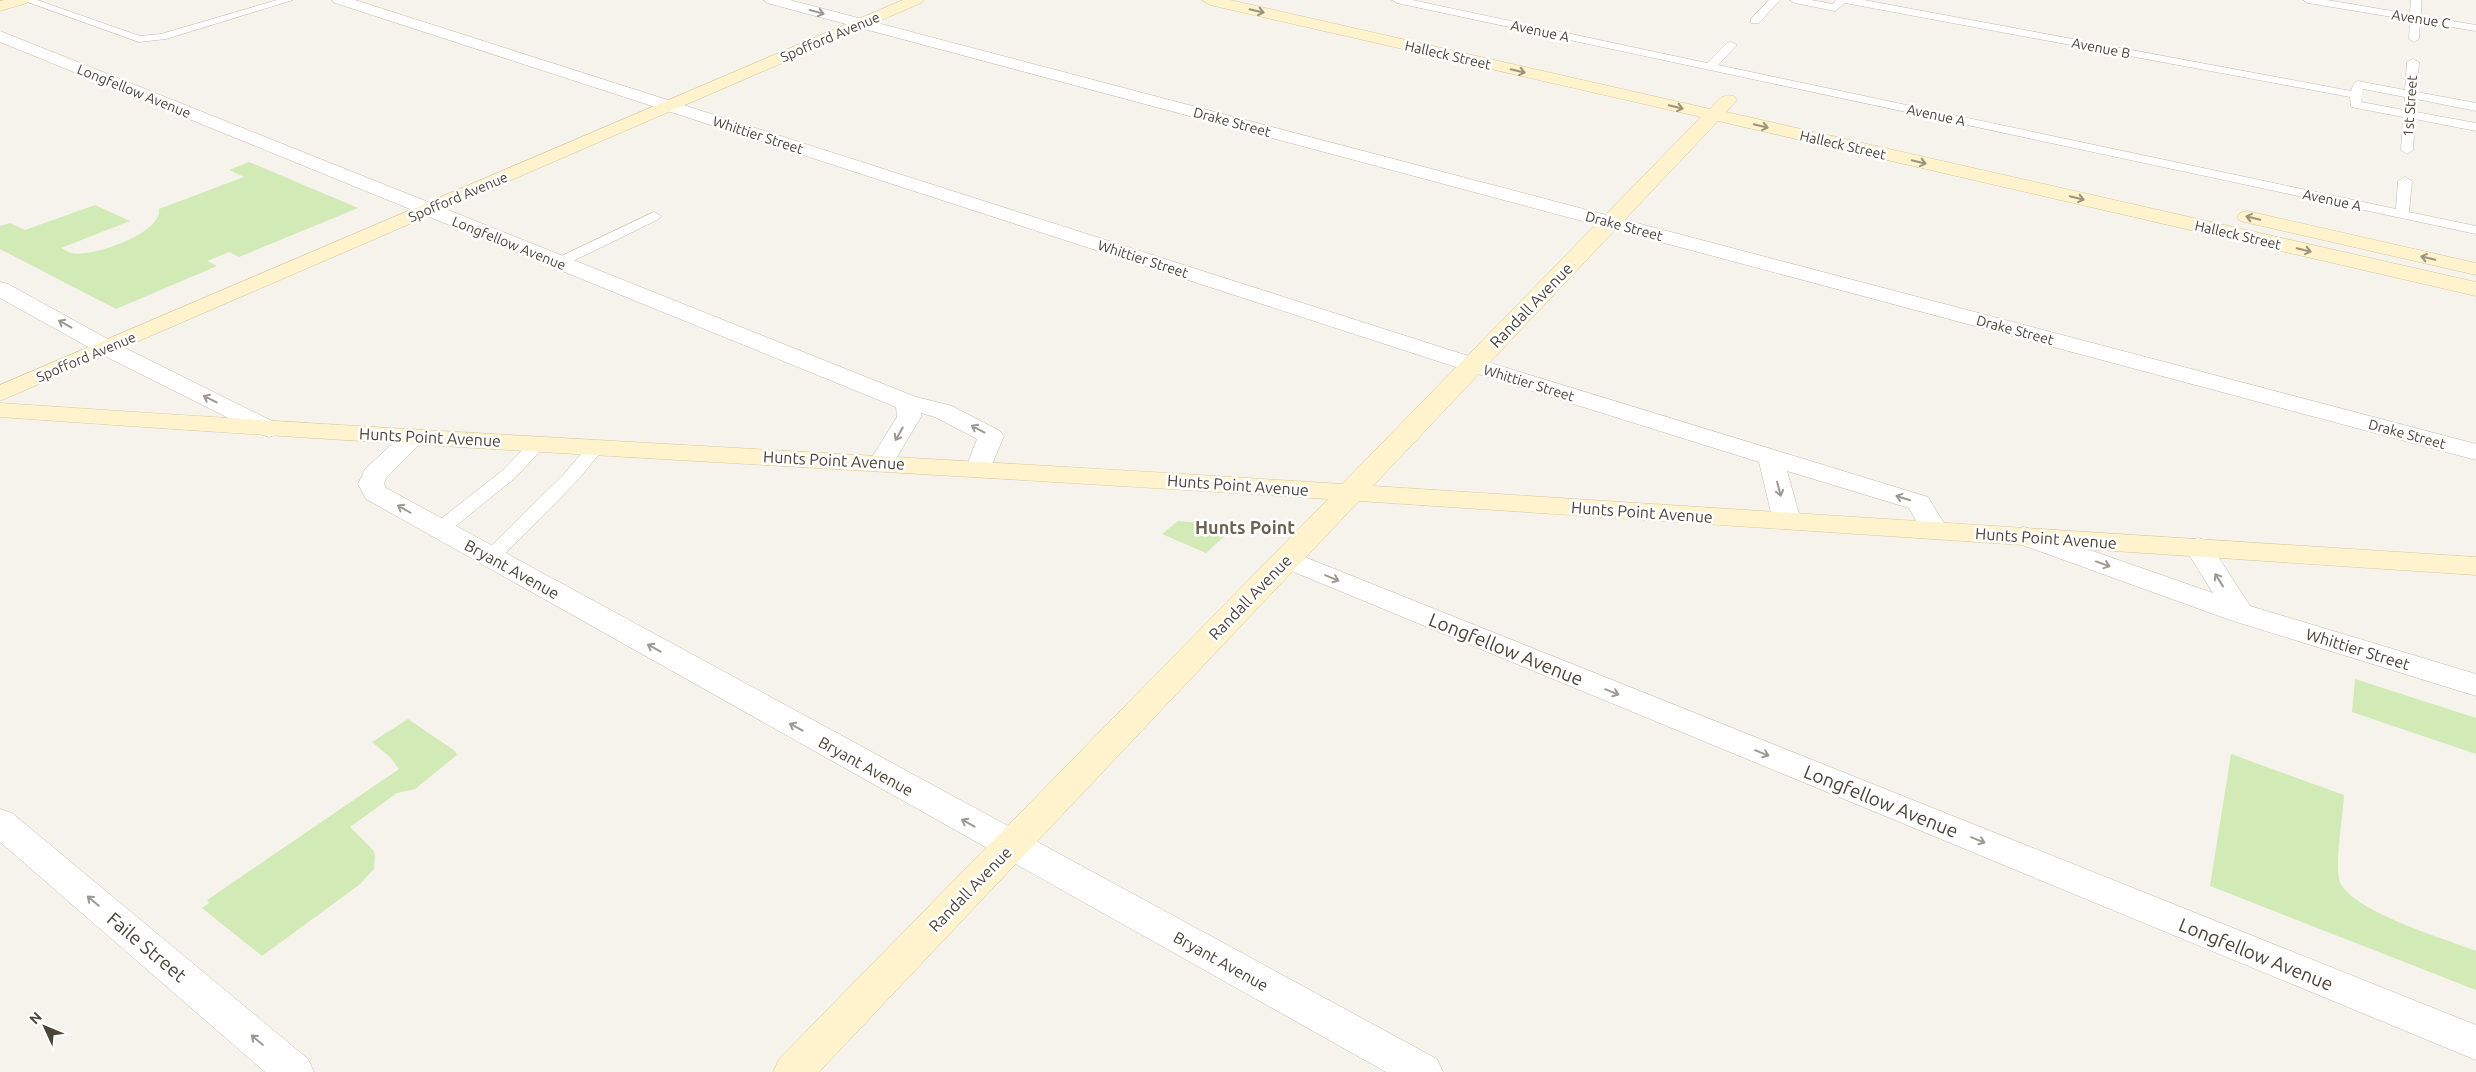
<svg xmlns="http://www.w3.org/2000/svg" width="2476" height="1072" font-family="Ubuntu,sans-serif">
<rect width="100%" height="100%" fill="#f6f3ec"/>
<!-- green -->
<g fill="#d2eab5">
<path d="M249,162L358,208L239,257L229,252L207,261L217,266L116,309L0,249V226L10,223L25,230L95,205L130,221L61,248C64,250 68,252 71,253C91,258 162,234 159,209L244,177L229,170Z"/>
<path d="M1178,521L1223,525L1230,531L1206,553L1162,534Z"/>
<path d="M2355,679L2476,718V754L2352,712Z"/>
<path d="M408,719L455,751L457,755L415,789L397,793L350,827L373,850L375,855L374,869L359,885L262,956L202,908L209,903L207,900L399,769L391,758L372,742Z"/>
<path d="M2231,754L2344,795C2343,818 2335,858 2339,879C2346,910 2446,939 2476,951V990L2210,886Z"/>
</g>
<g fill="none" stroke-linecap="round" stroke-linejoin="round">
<!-- lane casing -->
<g stroke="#c2bbae" stroke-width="1">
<g id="lane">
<path d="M22,0H37L140,36L161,34L277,0H293L166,39L139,42Z"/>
<path d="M1392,0H1412L1707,63L1727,43L1731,42L1737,45L1718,65L2396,209L2398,181L2405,177L2412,181L2409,212L2476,226V234L1397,3Z"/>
<path d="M1769,0H1780L1759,23H1751V19Z"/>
<path d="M1790,0H1811L1833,4L1836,0H1864L2351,91L2354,83L2358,81L2405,90L2407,62L2413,59L2419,62L2417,92L2476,103V111L2416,99V112L2476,123V131L2415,119L2413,150L2407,154L2401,150L2403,117L2351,107L2350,97L1845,3L1835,11L1795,3ZM2363,89L2405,97L2404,110L2361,102Z"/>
<path d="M2303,0H2327L2410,14L2411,0H2421V16L2476,25V31L2420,22L2419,39L2414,42L2409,39L2410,20L2308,3Z"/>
<path d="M654,212L661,216L659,219L563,266L558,267L551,263L553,260Z"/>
<path d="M539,438L545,439L548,443L515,478L447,533H433L431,529L433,525L503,470L533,439Z"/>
<path d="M597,441L603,442L606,446L576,482L498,561L491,563L484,561L481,557L484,553L564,474L591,442Z"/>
</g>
</g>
<!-- street casing -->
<g stroke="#c2bbae" stroke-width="1">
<g id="street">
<path d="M332,0H355L1481,360L1928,497L1948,530L1944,536L1934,539L1924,536L1909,508L1787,471L1801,521L1797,527L1787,529L1777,527L1773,521L1759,462L1465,370L335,3Z"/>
<path d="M764,0H790L2476,444V460L767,3Z"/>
<path d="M0,31L916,397L952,406L1000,431L1004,436L988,474L979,476L970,474L966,468L977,439L935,417L921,413V417L891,467L882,470L873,467L869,462L897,417L896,407L0,42Z"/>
<path d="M0,282L8,284L115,343L278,424L282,429L278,434L269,437L260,434L99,353L0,298Z"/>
<path d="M414,429L423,432L427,437L386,478L384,484L386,488L1437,1059L1443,1072H1386L366,499L358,484L365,469L405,432Z"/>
<path d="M2024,527L2213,593L2184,547L2188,541L2198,538L2208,541L2250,606L2476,674V696L2230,620L2014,542L2010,536L2014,530Z"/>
<path d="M1287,550L2476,1025V1060L1277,565L1273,559L1277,553Z"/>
<path d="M0,809L12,813L308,1059L314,1072H265L0,842Z"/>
</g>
</g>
<!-- secondary casing -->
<g stroke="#d6c79b" stroke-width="1">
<g id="secondary">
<path d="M5,0H30L27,3L0,11V1Z"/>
<path d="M903,0H924L921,3L0,401V385Z"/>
<path d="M1202,0H1230L1710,109C1718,101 1722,93 1734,96L1737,100L1726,112L2476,282V296L1718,121L1373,486L2476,557V575L1359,501L819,1072H773L779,1059L1328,499C885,470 442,449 0,417V403C447,434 895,455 1342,484L1701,117L1210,5Z"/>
<path d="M2247,211L2476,263V275L2240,221L2237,217L2240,213Z"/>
</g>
</g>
<!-- lane -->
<use href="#lane" fill="#fff" fill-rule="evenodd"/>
<!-- street -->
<use href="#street" fill="#fff" fill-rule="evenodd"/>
<!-- secondary -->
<use href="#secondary" fill="#fff3cd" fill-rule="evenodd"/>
</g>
<!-- one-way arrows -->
<defs><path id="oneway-shaft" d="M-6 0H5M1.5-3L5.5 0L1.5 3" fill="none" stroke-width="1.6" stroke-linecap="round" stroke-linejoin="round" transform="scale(1.25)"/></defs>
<g stroke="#9c937c">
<use href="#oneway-shaft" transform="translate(1257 11) rotate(13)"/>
<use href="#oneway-shaft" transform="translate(1518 71) rotate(13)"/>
<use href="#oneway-shaft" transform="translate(1676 107) rotate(13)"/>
<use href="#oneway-shaft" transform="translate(1761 126) rotate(13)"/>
<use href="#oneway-shaft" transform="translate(1919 162) rotate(13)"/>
<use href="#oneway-shaft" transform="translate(2077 198) rotate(13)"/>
<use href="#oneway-shaft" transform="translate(2253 218) rotate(-167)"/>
<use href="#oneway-shaft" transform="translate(2304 250) rotate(13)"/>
<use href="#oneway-shaft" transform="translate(2428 258) rotate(-167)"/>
</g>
<g stroke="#9c9892">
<use href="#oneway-shaft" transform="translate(817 12) rotate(15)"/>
<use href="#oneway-shaft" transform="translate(65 324) rotate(-151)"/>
<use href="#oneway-shaft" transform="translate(210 399) rotate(-153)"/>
<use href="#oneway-shaft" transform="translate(978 429) rotate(-152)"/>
<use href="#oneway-shaft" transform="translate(899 434) rotate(120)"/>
<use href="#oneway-shaft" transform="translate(1779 489) rotate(75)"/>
<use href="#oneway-shaft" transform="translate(1903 498) rotate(-163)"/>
<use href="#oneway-shaft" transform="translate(404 509) rotate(-150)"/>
<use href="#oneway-shaft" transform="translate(2103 564) rotate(20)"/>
<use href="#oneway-shaft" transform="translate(1332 578) rotate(22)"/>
<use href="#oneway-shaft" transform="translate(2219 580) rotate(-122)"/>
<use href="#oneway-shaft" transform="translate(654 648) rotate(-151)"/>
<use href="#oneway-shaft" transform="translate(1612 692) rotate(22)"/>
<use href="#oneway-shaft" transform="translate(796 727) rotate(-151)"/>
<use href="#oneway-shaft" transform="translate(1762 753) rotate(22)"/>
<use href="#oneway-shaft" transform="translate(968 823) rotate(-151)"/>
<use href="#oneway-shaft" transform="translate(1978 840) rotate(22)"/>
<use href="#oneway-shaft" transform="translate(93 901) rotate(-140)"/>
<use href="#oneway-shaft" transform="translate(257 1040) rotate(-140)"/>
</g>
<g text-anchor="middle" stroke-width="5" stroke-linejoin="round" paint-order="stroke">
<!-- far-street labels -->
<g font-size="14" fill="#4b4439" stroke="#fff">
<text transform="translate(2421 19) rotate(9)" y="5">Avenue C</text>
<text transform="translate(1540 31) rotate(12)" y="5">Avenue A</text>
<text transform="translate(830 37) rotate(-23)" y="5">Spofford Avenue</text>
<text transform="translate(2101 48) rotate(11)" y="5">Avenue B</text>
<text transform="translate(1448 55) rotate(13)" y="5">Halleck Street</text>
<text transform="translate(134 91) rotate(22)" y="5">Longfellow Avenue</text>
<text transform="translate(2410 106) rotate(-86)" y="5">1st Street</text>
<text transform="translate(1936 115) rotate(12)" y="5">Avenue A</text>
<text transform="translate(1232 122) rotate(15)" y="5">Drake Street</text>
<text transform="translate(758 135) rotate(18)" y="5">Whittier Street</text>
<text transform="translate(1843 145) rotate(13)" y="5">Halleck Street</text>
<text transform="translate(458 197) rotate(-23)" y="5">Spofford Avenue</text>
<text transform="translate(2332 200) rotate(12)" y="5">Avenue A</text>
<text transform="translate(1624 226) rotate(15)" y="5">Drake Street</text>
<text transform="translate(2238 235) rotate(13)" y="5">Halleck Street</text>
<text transform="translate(509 243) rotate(22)" y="5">Longfellow Avenue</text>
<text transform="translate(1143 259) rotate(18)" y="5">Whittier Street</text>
<text transform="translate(2015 330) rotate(15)" y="5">Drake Street</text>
<text transform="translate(86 357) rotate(-23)" y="5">Spofford Avenue</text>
<text transform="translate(1529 383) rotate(17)" y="5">Whittier Street</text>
<text transform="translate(2407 434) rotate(15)" y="5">Drake Street</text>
</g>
<!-- street labels -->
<g font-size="16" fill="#4b4439" stroke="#fff">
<text transform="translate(1531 305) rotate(-46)" y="6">Randall Avenue</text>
<text transform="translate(430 437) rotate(3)" y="6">Hunts Point Avenue</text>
<text transform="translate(834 460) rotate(3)" y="6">Hunts Point Avenue</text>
<text transform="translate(1238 485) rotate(4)" y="6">Hunts Point Avenue</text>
<text transform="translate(1642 512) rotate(4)" y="6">Hunts Point Avenue</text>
<text transform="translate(2046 538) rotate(4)" y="6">Hunts Point Avenue</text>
<text transform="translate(512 569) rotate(29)" y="6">Bryant Avenue</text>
<text transform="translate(1250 597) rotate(-46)" y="6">Randall Avenue</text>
<text transform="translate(2358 649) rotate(17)" y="6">Whittier Street</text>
<text transform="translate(866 766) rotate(29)" y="6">Bryant Avenue</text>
<text transform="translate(970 889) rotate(-46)" y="6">Randall Avenue</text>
<text transform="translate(1221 961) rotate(29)" y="6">Bryant Avenue</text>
</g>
<!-- neighbourhood labels -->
<g font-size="18" font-weight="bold" fill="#6e6250" stroke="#fff">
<text x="1245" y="534">Hunts Point</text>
</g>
<!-- near-street labels -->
<g font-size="19" fill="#4b4439" stroke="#fff">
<text transform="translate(1506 649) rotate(22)" y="7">Longfellow Avenue</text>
<text transform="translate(1881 801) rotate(22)" y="7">Longfellow Avenue</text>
<text transform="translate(147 947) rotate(40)" y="7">Faile Street</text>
<text transform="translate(2256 954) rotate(22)" y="7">Longfellow Avenue</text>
</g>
</g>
<!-- north arrow -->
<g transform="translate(45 1027) rotate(314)" stroke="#ffffff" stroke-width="4" paint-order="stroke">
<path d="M0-4L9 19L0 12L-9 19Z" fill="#4b4439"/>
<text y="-8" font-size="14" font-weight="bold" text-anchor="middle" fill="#4b4439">N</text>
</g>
</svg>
